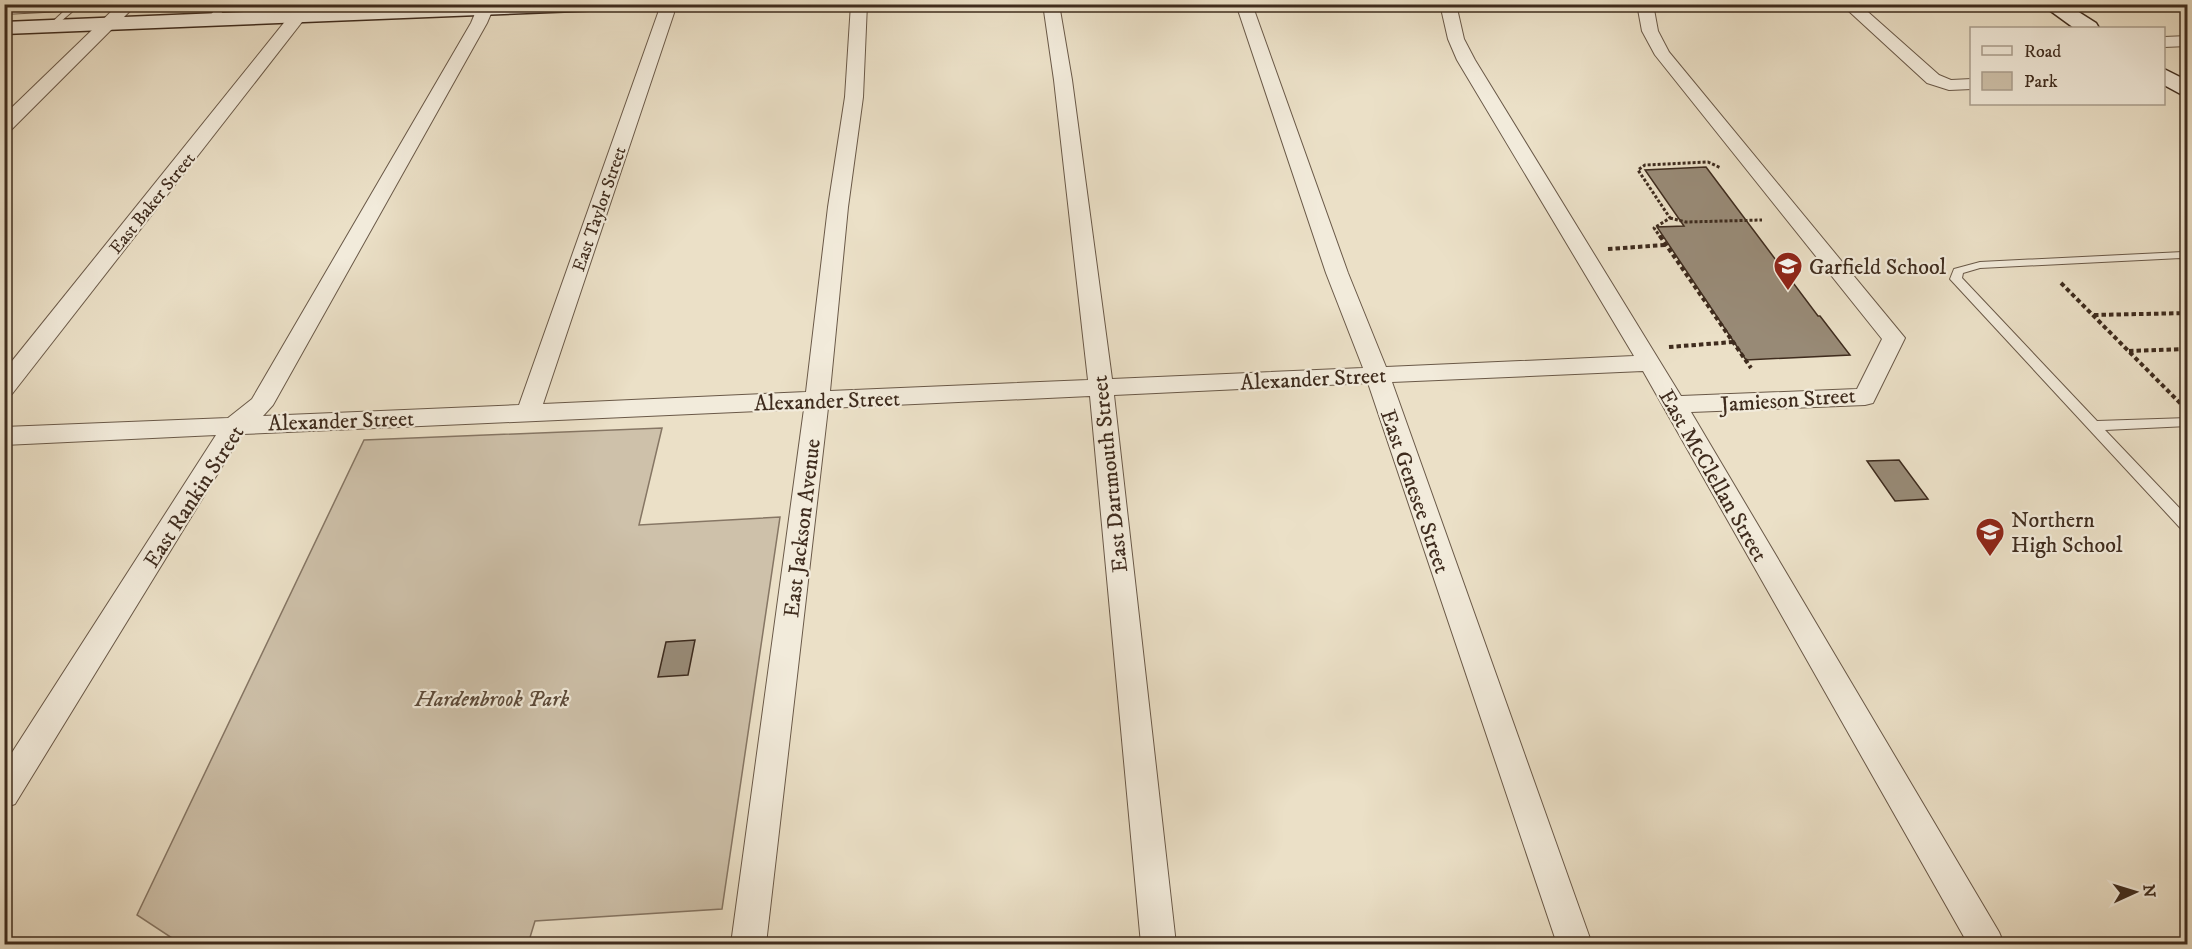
<svg xmlns="http://www.w3.org/2000/svg" width="2192" height="949" font-family="'IM FELL DW Pica',serif">
<rect width="100%" height="100%" fill="#ebe0c7"/>
<filter id="stains"><feTurbulence type="fractalNoise" baseFrequency=".00333" numOctaves="4"/><feColorMatrix values="0 0 0 0 .2 0 0 0 0 .09 0 0 0 0 .02 0 0 0 .5 -.17"/></filter>
<radialGradient id="worn" r=".72"><stop offset=".6" stop-color="#630" stop-opacity="0"/><stop offset="1" stop-color="#630" stop-opacity=".3"/></radialGradient>
<!-- green -->
<path fill="#cec1aa" stroke="#867664" stroke-width="1.5" d="M662,428L639,525L780,517L722,909L535,921L528,944H181L137,915L364,440Z"/>
<!-- building -->
<g fill="#988a76" stroke="#3f2c1e" stroke-width="1.5">
<path d="M1706,167L1818,316H1820L1850,355L1746,360L1657,227L1684,226L1645,170Z"/>
<path d="M1899,460L1928,499L1895,501L1867,461Z"/>
<path d="M695,640L688,675L658,677L666,642Z"/>
</g>
<g fill="none" stroke-linecap="round" stroke-linejoin="round">
<!-- lane casing -->
<g stroke="#6a5948" stroke-width="2">
<g id="lane">
<path d="M81,4H115L74,10L52,29L48,26L64,11L4,14V8Z"/>
<path d="M220,4H229L214,22H208V18Z"/>
<path d="M2183,252L2188,253V261L2181,258L1980,268L1963,273L1962,278L2097,421L2188,418V426L2105,430L2188,517V532L2183,531L1950,279L1954,269L1980,262Z"/>
</g>
</g>
<!-- street casing -->
<g stroke="#6a5948" stroke-width="2">
<g id="street">
<path d="M119,4H137L11,130L4,131V115Z"/>
<path d="M299,4H316L12,394L4,396V371Z"/>
<path d="M479,4H495L487,23L273,405L263,416L519,405L658,13V4H674V13L543,404L806,392L828,207L845,97L851,4H867L863,97L848,207L830,391L1088,380L1054,80L1043,4H1059L1072,80L1112,379L1363,368L1326,273L1236,4H1252L1348,273L1386,367L1634,356L1457,60L1448,39L1440,4H1456L1464,39L1475,60L1681,396L1857,389L1882,339L1655,55L1642,31L1637,4H1653L1658,31L1669,52L1905,338L1873,403L1865,405L1691,412L1999,932L2004,944H1968L1643,371L1392,382L1592,944H1557L1368,383L1114,395L1176,944H1141L1090,396L828,408L766,944H731L804,409L242,434L15,804L4,808V765L216,435L4,445V427L228,418L252,399L471,23Z"/>
<path d="M1841,4H1859L1939,75L1951,80L1972,79V89L1949,90L1927,83Z"/>
<path d="M2188,36V46L2164,47V37Z"/>
</g>
</g>
<!-- secondary casing -->
<g stroke="#3f2c1e" stroke-width="3">
<g id="secondary">
<path d="M434,4H612L609,8L602,10L4,34V22Z"/>
<path d="M2041,4H2066L2096,23L2099,28H2074Z"/>
<path d="M2164,69L2188,81V98L2164,85Z"/>
</g>
</g>
<!-- path-far1 -->
<g stroke="#3f2c1e" stroke-width="3" stroke-dasharray="3 2" stroke-linecap="butt">
<path d="M1670,218L1686,222L1762,220"/>
<path d="M1661,238L1654,228L1670,218L1638,170L1645,165L1708,162L1721,168"/>
</g>
<!-- path -->
<g stroke="#3f2c1e" stroke-width="4" stroke-dasharray="4.5 3" stroke-linecap="butt">
<path d="M1660,236L1751,368"/>
<path d="M1608,249L1665,245"/>
<path d="M2061,283L2183,406"/>
<path d="M2094,315L2188,313"/>
<path d="M1669,347L1733,342"/>
<path d="M2129,351L2188,349"/>
</g>
<!-- lane -->
<use href="#lane" fill="#f2ebdb" fill-rule="evenodd"/>
<!-- street -->
<use href="#street" fill="#f2ebdb" fill-rule="evenodd"/>
<!-- secondary -->
<use href="#secondary" fill="#f2ebdb" fill-rule="evenodd"/>
</g>
<!-- icons -->
<defs>
<g id="school-pin" transform="scale(1.5)"><path d="M0 17L-7.5 6A9.5 9.5 0 1 1 7.5 6Z" fill="#8f2418" stroke="#f2ebdb"/><path d="M0-5L7-2L0 1L-7-2ZM-4 1L0 2.5L4 1V4Q0 6-4 4Z" fill="#fff"/></g>
</defs>
<g fill-rule="evenodd">
<use href="#school-pin" x="1788" y="266"/>
<use href="#school-pin" x="1990" y="532"/>
</g>
<g text-anchor="middle" stroke-width="4.5" stroke-linejoin="round" paint-order="stroke">
<!-- far-street labels -->
<g font-size="18" fill="#3f2c1e" stroke="#f2ebdb">
<text transform="translate(152 203) rotate(-51)" y="6">East Baker Street</text>
<text transform="translate(599 209) rotate(-71)" y="6">East Taylor Street</text>
</g>
<!-- poi labels -->
<g font-size="22" fill="#3f2c1e" stroke="#f2ebdb" text-anchor="start">
<text x="1809" y="274">Garfield School</text>
<text x="2011" y="527">Northern<tspan x="2011" dy="25">High School</tspan></text>
</g>
<!-- street labels -->
<g font-size="22" fill="#3f2c1e" stroke="#f2ebdb">
<text transform="translate(1313 378) rotate(-3)" y="8">Alexander Street</text>
<text transform="translate(1788 399) rotate(-4)" y="8">Jamieson Street</text>
<text transform="translate(827 400) rotate(-2)" y="8">Alexander Street</text>
<text transform="translate(341 420) rotate(-2)" y="8">Alexander Street</text>
<text transform="translate(1109 474) rotate(-96)" y="8">East Dartmouth Street</text>
<text transform="translate(1714 475) rotate(60)" y="8">East McClellan Street</text>
<text transform="translate(1416 491) rotate(71)" y="8">East Genesee Street</text>
<text transform="translate(193 496) rotate(-57)" y="8">East Rankin Street</text>
<text transform="translate(801 528) rotate(-83)" y="8">East Jackson Avenue</text>
</g>
<!-- park labels -->
<g font-size="22" font-style="italic" fill="#5c4a3a" stroke="#f2ebdb">
<text x="492" y="706">Hardenbrook Park</text>
</g>
</g>
<!-- margin -->
<rect width="2192" height="949" fill="none" stroke="#ebe0c7" stroke-width="24"/>
<rect x="6" y="6" width="2180" height="937" fill="none" stroke="#3f2c1e" stroke-width="3"/>
<rect x="12" y="12" width="2168" height="925" fill="none" stroke="#3f2c1e" stroke-width="1.5"/>
<!-- legend -->
<rect x="1970" y="27" width="195" height="78" fill="#f2ebdb" stroke="#aa9f8f" stroke-width="1.5"/>
<rect x="1982" y="46" width="30" height="9" fill="#f2ebdb" stroke="#aa9f8f" stroke-width="1.5"/>
<text x="2024" y="57" font-size="18" fill="#3f2c1e">Road</text>
<rect x="1982" y="72" width="30" height="18" fill="#cec1aa" stroke="#aa9f8f" stroke-width="1.5"/>
<text x="2024" y="87" font-size="18" fill="#3f2c1e">Park</text>
<!-- north arrow -->
<g transform="translate(2135 892) rotate(86)" stroke="#f2ebdb" stroke-width="4.5" paint-order="stroke">
<path d="M0-4.5L10 22L0 15L-10 22Z" fill="#3f2c1e"/>
<text y="-9" font-size="16" font-weight="bold" text-anchor="middle" fill="#3f2c1e">N</text>
</g>
<rect width="100%" height="100%" filter="url(#stains)"/>
<rect width="100%" height="100%" fill="url(#worn)"/>
</svg>
